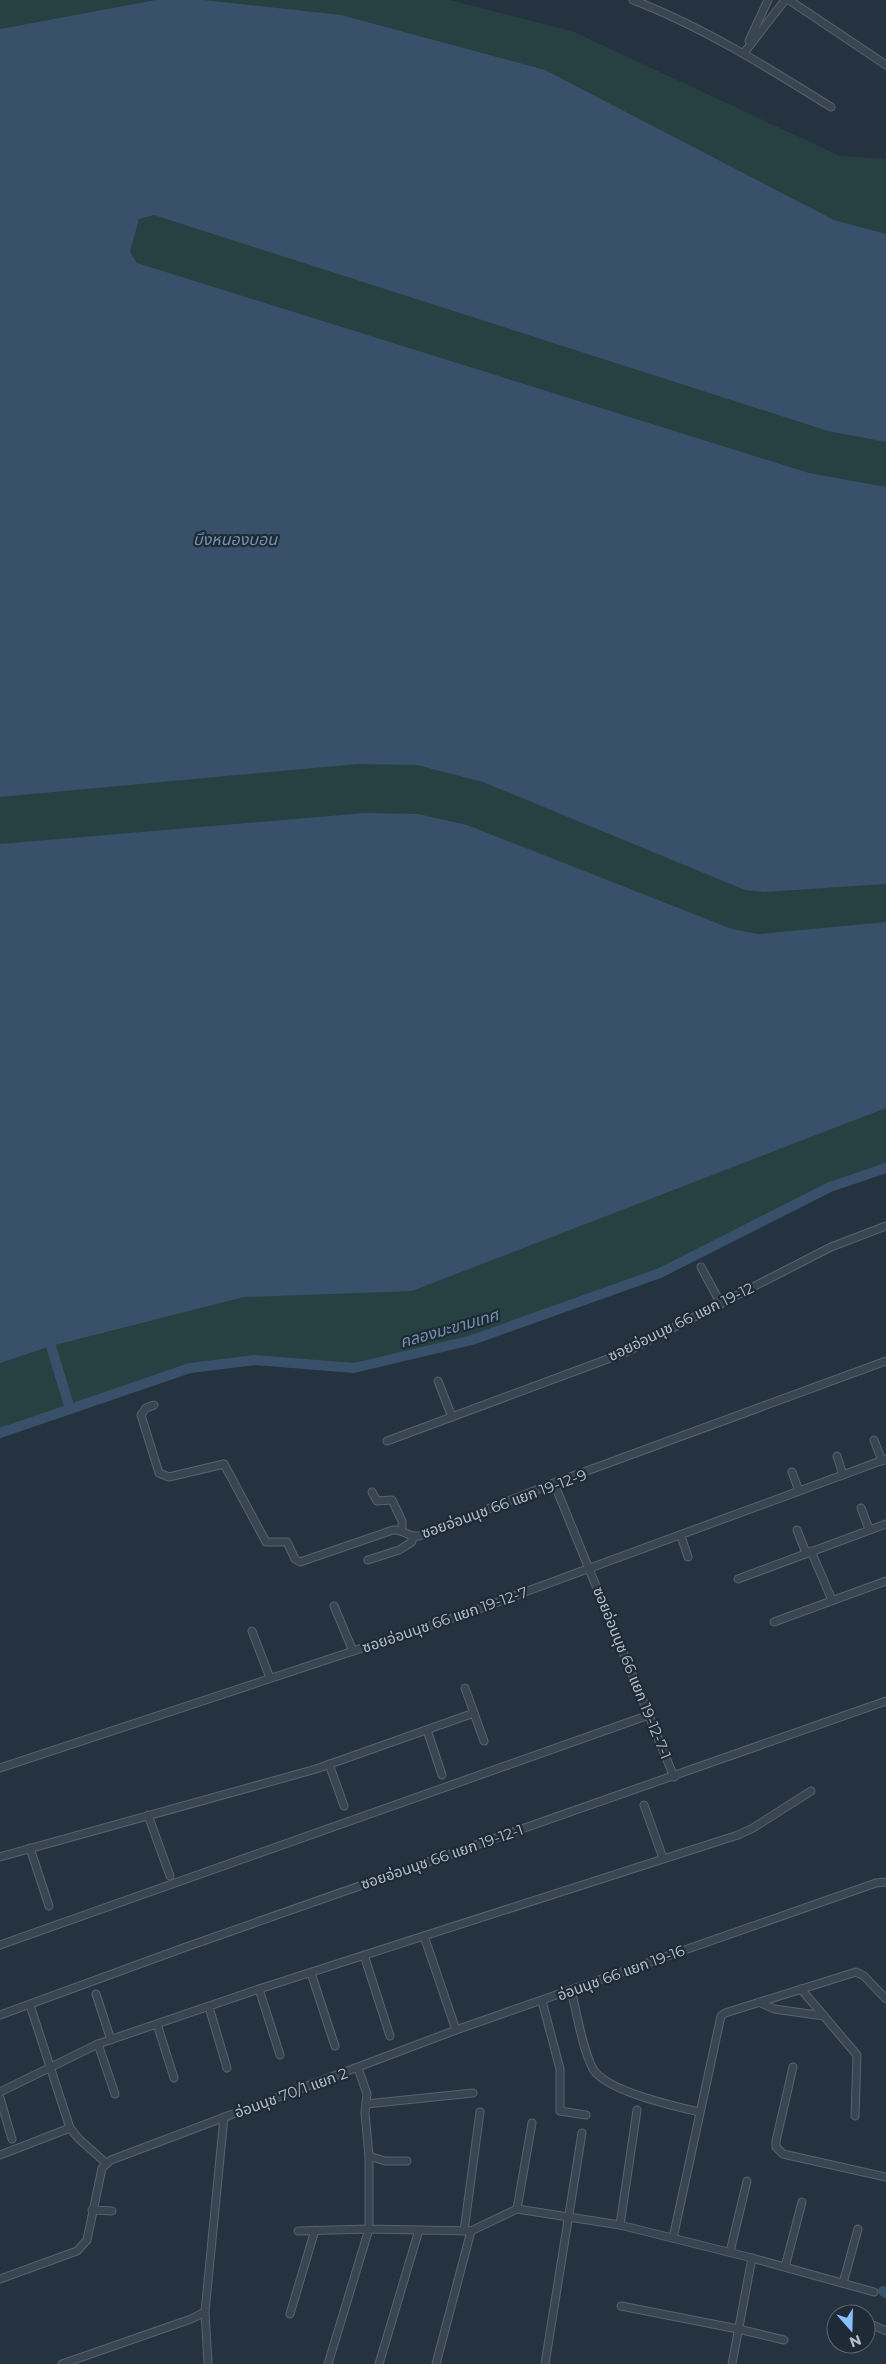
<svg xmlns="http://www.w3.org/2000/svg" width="886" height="2364" font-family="Montserrat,'Noto Sans Thai',sans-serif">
<rect width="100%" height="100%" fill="#253341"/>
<!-- green -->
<path fill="#274142" d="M0,0H450L574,32L840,156L886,159V1168L830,1187L660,1273L472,1340L354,1368L255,1360L190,1368L0,1433Z"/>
<!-- water -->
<g fill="#385069">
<path d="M156,0H203L341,15L545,70L834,220L886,234V442L828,431L154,215L139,219L130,252L137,263L809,473L886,487V884L764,892L745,890L483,782L417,765L357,764L0,797V29Z"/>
<path d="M365,813L418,814L467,825L732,929L758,934L886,922V1108L412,1291L244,1297L51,1346L0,1363V844Z"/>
</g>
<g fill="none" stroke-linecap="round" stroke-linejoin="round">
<!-- canal -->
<g stroke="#385069" stroke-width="10">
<path d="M51,1346L70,1409"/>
<path d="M0,1433L190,1368L255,1360L354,1368L472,1340L660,1273L830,1187L886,1168"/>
<path d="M883,2291L886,2293"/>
</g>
<!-- street casing -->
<g stroke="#57636e" stroke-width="9">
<g id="street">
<path d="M633,0C703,27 767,67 831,107"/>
<path d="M789,0L886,65"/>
<path d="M749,41L768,0"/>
<path d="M744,53L785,0"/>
<path d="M701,1267L721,1304"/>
<path d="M438,1381L452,1417"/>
<path d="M154,1405L146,1408L141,1415L159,1473L169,1477L224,1464L266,1542H287L295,1559L300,1562L393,1530C403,1529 409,1538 419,1536L554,1483L886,1361"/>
<path d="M874,1440L882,1461"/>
<path d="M387,1441L624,1353L831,1247L886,1226"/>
<path d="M837,1456L843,1475"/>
<path d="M792,1472L799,1491"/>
<path d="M554,1483L674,1777"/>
<path d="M372,1492L377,1501L392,1500L402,1521V1530"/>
<path d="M861,1508L869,1529"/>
<path d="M797,1530L806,1553"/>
<path d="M681,1536L688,1557"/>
<path d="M811,1551L832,1600"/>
<path d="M368,1560L399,1550L412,1542V1536"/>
<path d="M738,1579L886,1524"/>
<path d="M334,1606L353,1651"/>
<path d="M774,1622L886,1581"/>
<path d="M252,1631L270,1678"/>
<path d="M465,1688L484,1741"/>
<path d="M427,1730L442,1775"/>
<path d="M329,1764L344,1806"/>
<path d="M0,1768L468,1613L886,1459"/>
<path d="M644,1805L663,1858"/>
<path d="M148,1815L170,1876"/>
<path d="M30,1848L49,1906"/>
<path d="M0,1857L316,1769L474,1713"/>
<path d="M424,1936L456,2030"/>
<path d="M0,1945L649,1715"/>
<path d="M364,1955L390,2036"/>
<path d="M311,1973L335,2046"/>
<path d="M259,1989L280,2055"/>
<path d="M801,1989L857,2055L855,2116"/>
<path d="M571,1990C577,2013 582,2048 593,2069C606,2091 674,2106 699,2112"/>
<path d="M96,1994L111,2040"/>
<path d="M542,2001L560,2069V2111L586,2115"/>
<path d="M759,2002L774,2009L824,2016"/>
<path d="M30,2005L70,2128L79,2139L106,2163"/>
<path d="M209,2007L227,2068"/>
<path d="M0,2015L186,1947L886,1701"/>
<path d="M157,2024L174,2078"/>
<path d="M98,2044L115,2094"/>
<path d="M793,2067L776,2141V2147L783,2154L886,2177"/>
<path d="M358,2068L367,2094L365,2113L369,2156V2229L471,2231L517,2209L620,2225L752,2258L874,2292"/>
<path d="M0,2092L98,2044L259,1989L738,1835L753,1828L811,1791"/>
<path d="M0,2098L12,2139"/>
<path d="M366,2104L473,2093"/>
<path d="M0,2155L70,2128"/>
<path d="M369,2156L385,2161H407"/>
<path d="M517,2209L532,2123"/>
<path d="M92,2210L112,2211"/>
<path d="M620,2225L637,2110"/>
<path d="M298,2231L369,2229L328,2364"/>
<path d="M464,2231L480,2112"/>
<path d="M673,2238L721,2016L725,2013L856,1972L864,1976L886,1999"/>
<path d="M730,2252L747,2181"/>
<path d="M785,2267L802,2202"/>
<path d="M0,2279L77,2251L87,2240L102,2168L111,2160L456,2030L876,1883L886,1882"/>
<path d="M843,2283L858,2229"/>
<path d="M621,2306L738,2329L784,2340"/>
<path d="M844,2312L848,2314"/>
<path d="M290,2314L315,2230"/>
<path d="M866,2322L886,2331"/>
<path d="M62,2364L191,2319L205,2312"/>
<path d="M208,2364L205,2312L224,2117"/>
<path d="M379,2364L419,2230"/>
<path d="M436,2364L471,2231"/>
<path d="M545,2364L582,2133"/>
<path d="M732,2364L752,2258"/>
</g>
</g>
<!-- street -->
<use href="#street" stroke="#394551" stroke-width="7"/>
</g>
<g text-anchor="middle" stroke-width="4.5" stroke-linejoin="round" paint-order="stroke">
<!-- street labels -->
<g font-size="15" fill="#b6c0cb" stroke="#1e2a36">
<text transform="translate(681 1322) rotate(-26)" y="5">ซอยอ่อนนุช 66 แยก 19-12</text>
<text transform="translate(504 1504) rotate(-20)" y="5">ซอยอ่อนนุช 66 แยก 19-12-9</text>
<text transform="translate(445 1620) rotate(-19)" y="5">ซอยอ่อนนุช 66 แยก 19-12-7</text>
<text transform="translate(632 1673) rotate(68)" y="5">ซอยอ่อนนุช 66 แยก 19-12-7-1</text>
<text transform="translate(442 1857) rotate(-19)" y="5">ซอยอ่อนนุช 66 แยก 19-12-1</text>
<text transform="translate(621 1973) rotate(-20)" y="5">อ่อนนุช 66 แยก 19-16</text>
<text transform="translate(291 2093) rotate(-20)" y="5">อ่อนนุช 70/1 แยก 2</text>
</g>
<!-- water labels -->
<g font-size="16" font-style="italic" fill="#7593af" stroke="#1e2a36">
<text x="235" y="545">บึงหนองบอน</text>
<text transform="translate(449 1328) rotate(-16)" y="6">คลองมะขามเทศ</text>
</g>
</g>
<!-- north arrow -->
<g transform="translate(851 2329) rotate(160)"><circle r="24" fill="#1e2a36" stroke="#5b6672"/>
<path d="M0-4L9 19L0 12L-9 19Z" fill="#8abffb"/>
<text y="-8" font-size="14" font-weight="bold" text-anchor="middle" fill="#b6c0cb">N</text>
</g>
</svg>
